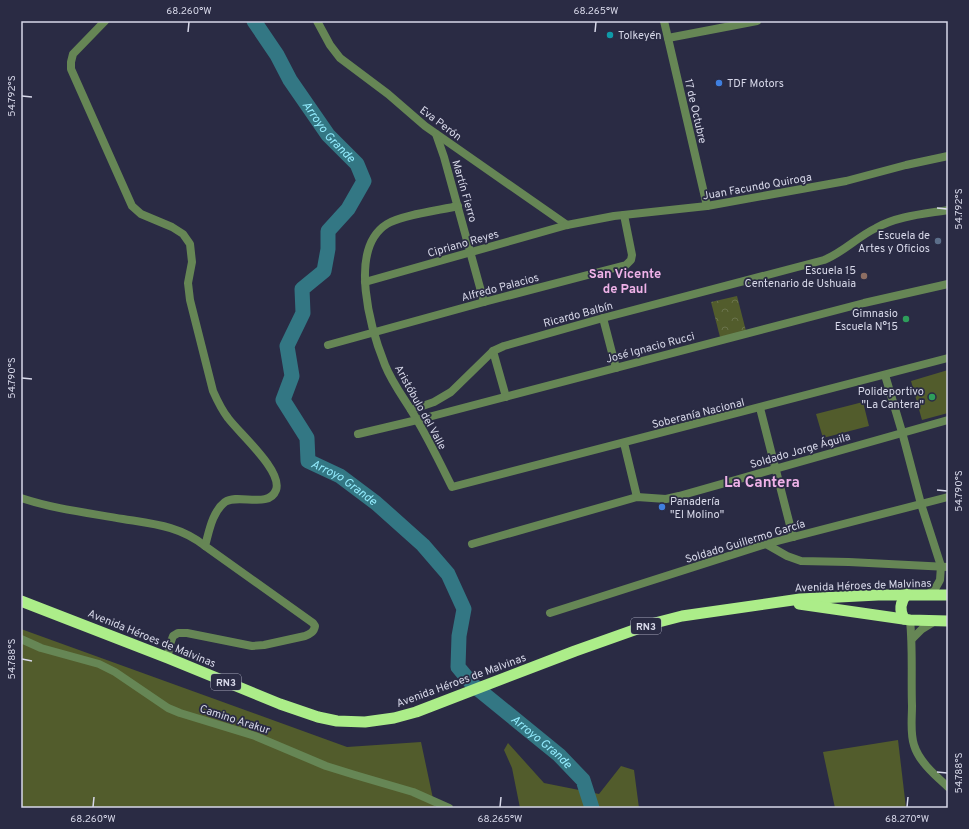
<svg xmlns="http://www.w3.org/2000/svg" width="969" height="829" font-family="Overpass,sans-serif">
<defs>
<pattern id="park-crowns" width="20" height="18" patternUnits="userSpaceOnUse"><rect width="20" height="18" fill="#525c2c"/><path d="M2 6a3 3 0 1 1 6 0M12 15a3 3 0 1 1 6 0" fill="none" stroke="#6a734b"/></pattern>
</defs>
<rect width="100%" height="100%" fill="#2a2b44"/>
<!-- grass -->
<g fill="#525c2c">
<path d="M948,370V413L922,420L911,381Z"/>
<path d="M863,402L869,426L823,438L816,414Z"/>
<path d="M21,629L347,747L421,742L435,808H21Z"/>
<path d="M898,740L906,808H835L823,752Z"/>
<path d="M508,743L544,783L599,794L621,766L634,770L639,808H520L512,768L504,750Z"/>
</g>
<!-- park -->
<path fill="url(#park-crowns)" d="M737,296L746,331L720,337L711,302Z"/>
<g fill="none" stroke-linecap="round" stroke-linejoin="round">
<!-- river -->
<path stroke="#337784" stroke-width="15" id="s1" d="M254,21L277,55L290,80L328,135L357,164L364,181L348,209L328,231V249L324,271L302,289L303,313L287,346L292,376L283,400L307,438L308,461L340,476L376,503L423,545L448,574L464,609L459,636L458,667L473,685L559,755L583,780L592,808"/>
<!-- minor -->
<g stroke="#668655" stroke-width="8">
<path d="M105,21L73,54L71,62V69L132,206L141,214L172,227L183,234L190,244L192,262L188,283L190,300L213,391C217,400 221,409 228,418C239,433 283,471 276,490C269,509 238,493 225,502C212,512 209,532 205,546L313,623L315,626C314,632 310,634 305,636L264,645L252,646L187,633H178L173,636L169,647L168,658"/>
<path d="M317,21L330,45L340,58L388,94L425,126L567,225"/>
<path d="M664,21L707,206"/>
<path d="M668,38L757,21"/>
<path d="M436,134L444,157L484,302"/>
<path d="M458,206C441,210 401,215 387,224C347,249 371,330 385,365C393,385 407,402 417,420C430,442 441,465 452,487L948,358"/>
<path d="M365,282L567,225L614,216L707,206L846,181L906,165L948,156"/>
<path d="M603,318L616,368"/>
<path d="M328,345L484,302L626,265L631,260L632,255L624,215"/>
<path d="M493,351L506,397"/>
<path d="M885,375L902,432L921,504L941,566L940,580L935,589L928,594"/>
<path d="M760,408L793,537"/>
<path d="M411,410L434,402L451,392L493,351L504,346L603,318L824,260C844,252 857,237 876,228C897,216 924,214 948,210"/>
<path d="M358,434L417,420L864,303L948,284"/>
<path d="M624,443L637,497"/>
<path d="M21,498C54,509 89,513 123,519C154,524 180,526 205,546"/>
<path d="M472,544L637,497L666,499L679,496L948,420"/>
<path d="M766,544L787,556L801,561L849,562L948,567"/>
<path d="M550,613L766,544L948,497"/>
<path d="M21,639L41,648L99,664L115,672L168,708L180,713L255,736L326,766L355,775L413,792L449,808"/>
</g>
<!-- tertiary -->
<g stroke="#668655" stroke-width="8">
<path d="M910,620C913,649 911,677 912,706C912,718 910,733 914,745C919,762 936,776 948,787"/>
<path d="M912,639L922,629L935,621"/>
</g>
<!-- trunk -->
<g stroke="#aced89" stroke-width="11">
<path d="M21,601L168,658L280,704L318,717L337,721L365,722L394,718L416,712L575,651L651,624L682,616L800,599L878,595H948"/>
<path d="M799,604L910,620L948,621"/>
<path d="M904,619C899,610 900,602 907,594"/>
</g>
</g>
<!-- ticks -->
<path fill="none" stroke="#d7d8e9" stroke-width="1.5" d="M188,32L189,22M595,32L596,22M22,96L32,97M937,208L947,209M22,378L32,379M937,490L947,491M22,659L32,661M937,772L947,773M93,807L94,797M500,807L501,797M907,807L908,797"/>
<!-- markers -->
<circle fill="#0f9aa8" stroke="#2a2b44" stroke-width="1.5" cx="610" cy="35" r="4"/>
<g fill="#3f7fe0" stroke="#2a2b44" stroke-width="1.5">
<circle cx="719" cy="83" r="4"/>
<circle cx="662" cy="507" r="4"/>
</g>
<circle fill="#5c6f8a" stroke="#2a2b44" stroke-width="1.5" cx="938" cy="241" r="4"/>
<circle fill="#8d6e63" stroke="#2a2b44" stroke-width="1.5" cx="864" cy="276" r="4"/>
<g fill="#2e9e5b" stroke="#2a2b44" stroke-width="1.5">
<circle cx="906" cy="319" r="4"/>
<circle cx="932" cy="397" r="4"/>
</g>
<g text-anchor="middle" stroke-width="3.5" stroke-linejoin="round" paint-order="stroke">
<!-- shield labels -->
<g fill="#2a2b44" stroke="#a3a4b8" stroke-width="1">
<rect x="631" y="618" width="30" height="16" rx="3"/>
<rect x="211" y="674" width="30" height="16" rx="3"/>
</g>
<g font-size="10" font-weight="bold" fill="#d7d8e9">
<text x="646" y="630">RN3</text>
<text x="226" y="686">RN3</text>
</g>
<!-- poi labels -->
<g font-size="11" fill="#d7d8e9" stroke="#2a2b44" text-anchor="end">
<text x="618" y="39" text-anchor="start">Tolkeyén</text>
<text x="727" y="87" text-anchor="start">TDF Motors</text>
<text x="930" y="239">Escuela de<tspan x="930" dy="13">Artes y Oficios</tspan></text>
<text x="856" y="274">Escuela 15<tspan x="856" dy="13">Centenario de Ushuaia</tspan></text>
<text x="898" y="317">Gimnasio<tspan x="898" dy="13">Escuela N°15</tspan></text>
<text x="924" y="395">Polideportivo<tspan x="924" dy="13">"La Cantera"</tspan></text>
<text x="670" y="505" text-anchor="start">Panadería<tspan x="670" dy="13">"El Molino"</tspan></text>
</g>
<!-- street labels -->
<g font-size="11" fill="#d7d8e9" stroke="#2a2b44">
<text transform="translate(696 111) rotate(77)" y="4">17 de Octubre</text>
<text transform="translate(441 123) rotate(37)" y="4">Eva Perón</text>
<text transform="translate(757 186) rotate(-10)" y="4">Juan Facundo Quiroga</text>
<text transform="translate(465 191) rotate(74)" y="4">Martín Fierro</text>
<text transform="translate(463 243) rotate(-16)" y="4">Cipriano Reyes</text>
<text transform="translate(500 287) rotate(-15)" y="4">Alfredo Palacios</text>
<text transform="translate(578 314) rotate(-15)" y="4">Ricardo Balbín</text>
<text transform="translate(650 347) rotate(-15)" y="4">José Ignacio Rucci</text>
<text transform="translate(421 407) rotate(61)" y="4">Aristóbulo del Valle</text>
<text transform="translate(698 413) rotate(-14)" y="4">Soberanía Nacional</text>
<text transform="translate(800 450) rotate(-16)" y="4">Soldado Jorge Águila</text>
<text transform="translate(745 541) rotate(-17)" y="4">Soldado Guillermo García</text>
<text transform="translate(863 585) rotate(-2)" y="4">Avenida Héroes de Malvinas</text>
<text transform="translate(152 638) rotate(22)" y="4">Avenida Héroes de Malvinas</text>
<text transform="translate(461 680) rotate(-20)" y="4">Avenida Héroes de Malvinas</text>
<text transform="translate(235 719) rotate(18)" y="4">Camino Arakur</text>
</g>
<!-- water labels -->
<g font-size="12" font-style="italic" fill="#93ecfe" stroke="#2a2b44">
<text dy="4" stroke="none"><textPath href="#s1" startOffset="134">Arroyo Grande</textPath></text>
<text dy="4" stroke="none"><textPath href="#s1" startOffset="553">Arroyo Grande</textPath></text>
<text dy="4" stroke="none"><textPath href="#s1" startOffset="902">Arroyo Grande</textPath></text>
</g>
<!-- quarter labels -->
<g font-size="13" font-weight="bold" fill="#efb2e8" stroke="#2a2b44">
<text x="625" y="278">San Vicente<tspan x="625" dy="15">de Paul</tspan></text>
</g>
<!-- district labels -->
<g font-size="15" font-weight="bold" fill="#efb2e8" stroke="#2a2b44">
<text x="762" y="487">La Cantera</text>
</g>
</g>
<!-- border -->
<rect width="969" height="829" fill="none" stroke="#2a2b44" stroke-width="44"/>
<rect x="22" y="22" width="925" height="785" fill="none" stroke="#d7d8e9" stroke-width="1.5"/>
<g font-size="10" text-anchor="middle" fill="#d7d8e9">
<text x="189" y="14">68.260°W</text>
<text x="596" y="14">68.265°W</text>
<text transform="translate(11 96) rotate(-90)" y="4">54.792°S</text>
<text transform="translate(958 209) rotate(-90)" y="4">54.792°S</text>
<text transform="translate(11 378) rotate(-90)" y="4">54.790°S</text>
<text transform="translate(958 491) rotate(-90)" y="4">54.790°S</text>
<text transform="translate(11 659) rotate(-90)" y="4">54.788°S</text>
<text transform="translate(958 773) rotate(-90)" y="4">54.788°S</text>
<text x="93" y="822">68.260°W</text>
<text x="500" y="822">68.265°W</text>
<text x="907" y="822">68.270°W</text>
</g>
</svg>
